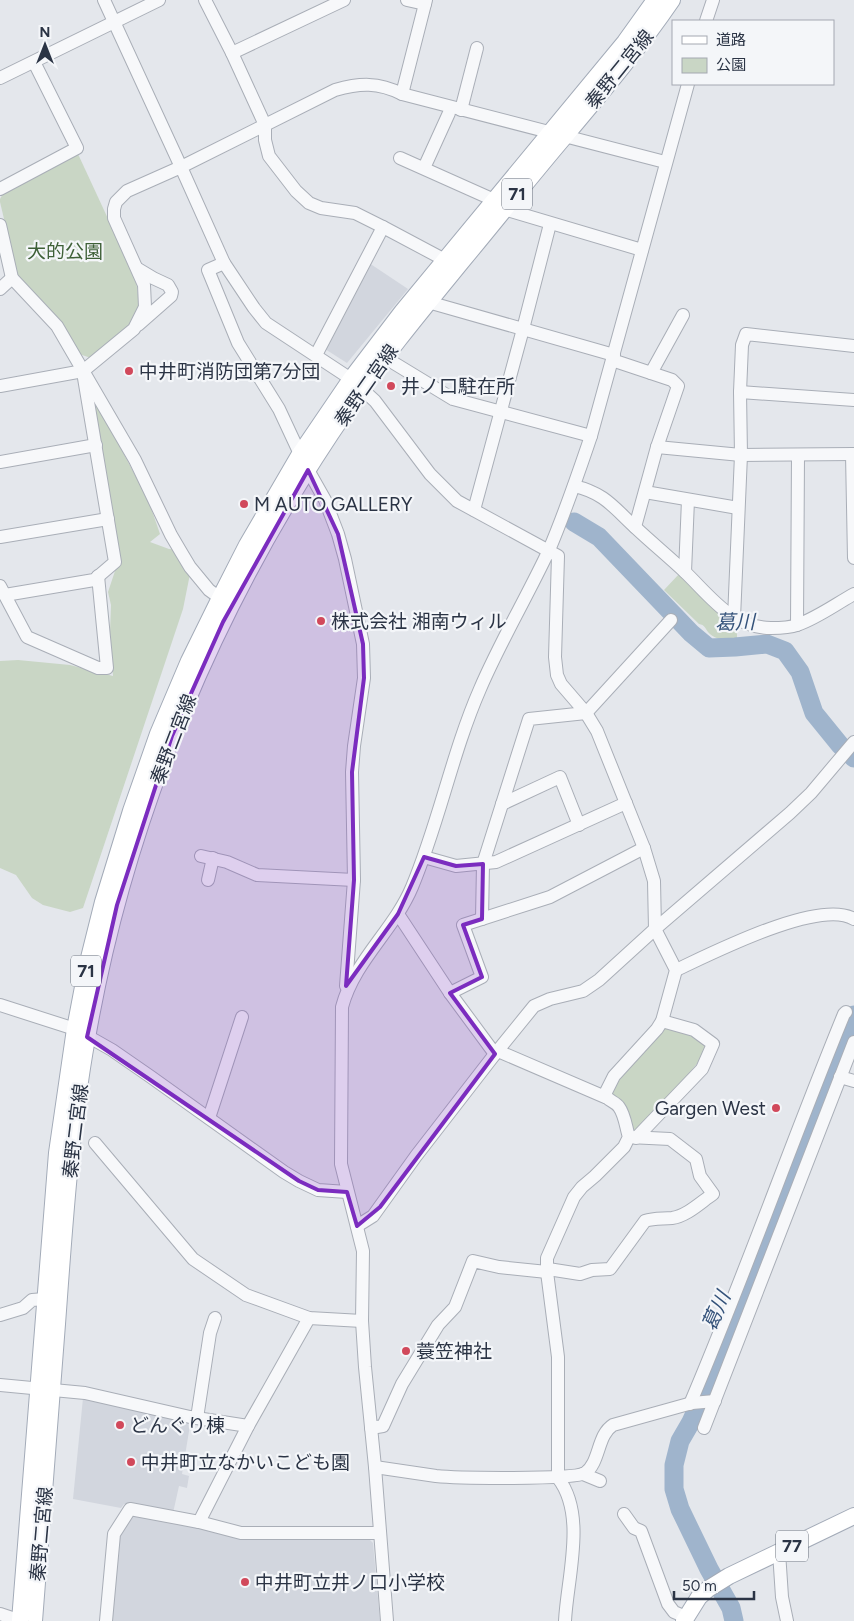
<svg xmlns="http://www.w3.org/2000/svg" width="854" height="1621" font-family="Figtree,'Noto Sans JP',sans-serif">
<rect width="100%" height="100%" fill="#e4e7ec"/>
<!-- built -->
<g fill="#d2d6de">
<path d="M369,263L408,289L347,363L325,349Z"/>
<path d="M83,1398L191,1419L182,1474L189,1476L187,1488L179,1486L173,1513L124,1504L121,1508L73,1499Z"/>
<path d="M132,1513L243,1537L369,1539L373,1543L380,1621H110L118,1537Z"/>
</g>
<!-- green -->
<g fill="#c9d6c5">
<path d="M78,154L136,279L139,304L132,324L91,358L79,354L17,274L0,202V199L4,192Z"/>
<path d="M93,395L149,502L160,534L150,542L169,549L184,550L190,574L183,609L83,908L70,912L43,905L32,898L16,875L0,868V661L18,660L70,665L113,676L110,632L111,605L108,592L117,565Z"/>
<path d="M680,573L737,623V638C726,640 716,641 708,632C705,628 705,625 699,624L664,590Z"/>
<path d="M670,1026L691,1034L707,1044L708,1049L696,1065L641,1129L635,1131L631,1129L611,1096C618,1071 645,1047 662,1029Z"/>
</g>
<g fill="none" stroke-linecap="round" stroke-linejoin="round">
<!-- river -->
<g stroke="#9fb4cc" stroke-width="19">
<path d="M574,522L599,537L691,633L709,648L735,647L767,644L785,651L800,672L814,713L840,745L854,758"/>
<path d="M734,1621L731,1608L709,1569L680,1509L674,1489V1465L680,1441L691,1422L742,1310L770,1234L854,1015"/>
</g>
<!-- minor casing -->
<g stroke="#a9aeb7" stroke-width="14">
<g id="minor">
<path d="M104,0L181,167L224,263L254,308L266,323L351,379L375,401L430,474L457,501L558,556L555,657L557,675L561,684L586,713L597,731L644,848L654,881L655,929L676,970L662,1021L657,1029L614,1076L605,1094C607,1101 615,1101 619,1107C625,1115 626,1128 629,1137L624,1147L595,1176L582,1187L574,1197L547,1258V1272L558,1357V1478C587,1515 567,1578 565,1621"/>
<path d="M205,0L232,53L265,125V140L269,156L296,191L309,203L321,208L355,213L383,227L445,260"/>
<path d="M407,0L425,4"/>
<path d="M706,21L713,0"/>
<path d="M232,53L344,0"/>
<path d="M0,78L159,0"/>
<path d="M402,94L426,0"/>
<path d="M461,110L477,48"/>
<path d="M400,158L494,200"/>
<path d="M424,168L449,113"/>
<path d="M0,189L77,148L34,62"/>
<path d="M504,209L642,250"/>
<path d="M0,225L12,278L57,326L135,460L171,535L181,552L190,567L209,590L220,598"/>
<path d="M224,263L208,270L238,343L279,409L300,454"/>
<path d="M138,269L153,278L168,285L172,292L171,296L138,325"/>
<path d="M0,289L12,278"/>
<path d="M428,302L614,355"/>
<path d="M316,355L383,227"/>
<path d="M384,357L453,399L591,436"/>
<path d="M612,360L672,380L678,386L657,447L635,527"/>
<path d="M651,373L683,315"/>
<path d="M0,386L83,371L134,329L145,307L144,285L114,218V209L116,202L127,191L181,167L335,90C360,83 378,82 402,94L665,162"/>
<path d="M740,392L854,400"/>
<path d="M657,447L741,455L854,454"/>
<path d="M852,454L854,558"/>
<path d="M0,462L96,445"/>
<path d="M308,470L325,500L338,534L345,559L363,644L364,678L354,746L352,772L354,880L346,986"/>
<path d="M574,486C605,493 614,508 636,528C652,543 669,557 685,572C710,596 732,628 771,628C780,628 789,628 797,625C817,618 836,604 854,594"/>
<path d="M645,492L738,508"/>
<path d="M474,510L523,329L550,224"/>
<path d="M0,537L108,519"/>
<path d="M685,572L688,500"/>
<path d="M0,586L27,637L98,668H107L98,576"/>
<path d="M5,595L94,580L115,562L84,378"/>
<path d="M734,618L741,455L740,392L742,345L746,334L854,346"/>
<path d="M797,625L798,455"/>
<path d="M502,804L560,777L579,825"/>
<path d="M201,856L227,862L257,875L354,880"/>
<path d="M424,857L456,866L496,862L626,803"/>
<path d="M208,880L213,858"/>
<path d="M398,914L450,993L495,1054"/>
<path d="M482,919L483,864L529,719L586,713L671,620"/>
<path d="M676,970C711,954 819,898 854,919"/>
<path d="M450,993L482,977L463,925L550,897L644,848"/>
<path d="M0,1005L75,1029L112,1050L151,1077L284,1172L299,1181L318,1190L347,1192"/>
<path d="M498,1051L605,1097"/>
<path d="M840,1077L854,1081"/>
<path d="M209,1118L242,1017"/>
<path d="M636,1138L702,1069L713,1044L694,1030L662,1021"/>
<path d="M95,1143L193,1259L246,1295L309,1318L362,1321"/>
<path d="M357,1226L373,1216L416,1156L495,1054L534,1006L550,999L583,991L599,980L655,929L790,813L811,793L854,742"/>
<path d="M548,1269L580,1274L592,1270L610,1269L645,1221C654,1218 662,1219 672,1218C687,1216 701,1202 713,1194L700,1176L696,1159L670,1139L629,1137"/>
<path d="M0,1315L23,1308L32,1300L45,1299"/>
<path d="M0,1385L85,1393L190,1417L248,1426"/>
<path d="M690,1404C745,1275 791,1143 844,1014L846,1012"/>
<path d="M197,1418L210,1333L215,1318"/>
<path d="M371,1428L383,1426L402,1384L438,1325L455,1307L473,1261L499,1267L547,1272"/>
<path d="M704,1428L854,1042"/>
<path d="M375,1467C395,1470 415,1473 436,1476C455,1478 573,1480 585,1473C600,1463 597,1435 613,1425L692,1403L715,1401"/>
<path d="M583,1474L600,1481"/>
<path d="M624,1514L634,1528L641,1531L668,1604L674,1612L686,1617"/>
<path d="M199,1522L248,1426L309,1318"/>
<path d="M779,1552L782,1597L787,1621"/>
<path d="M0,1614L21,1621"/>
<path d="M106,1621L114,1534L130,1509L199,1522L241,1533H380"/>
<path d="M387,1621L375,1467L365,1367L362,1321L363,1251L341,1164L342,1007C354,961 394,930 412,887C439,823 452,753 480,689C500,642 527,597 549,550C565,513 578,474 591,436L688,84"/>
</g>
</g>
<!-- major casing -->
<g stroke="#a3abb8" stroke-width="18">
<g id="major">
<path d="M20,1621L57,1153L75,1029L87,966L103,902L131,811L158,734L189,661L220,598L247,545L300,454L351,379L402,312L625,42L655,0"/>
<path d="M34,1621C42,1522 50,1423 57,1324C64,1229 70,1133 87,1038C126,813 218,597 347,410C383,357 423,309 463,260C498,218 531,176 566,135C603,91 640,47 672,0"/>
<path d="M684,1621L699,1597L708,1589L729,1576L854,1516"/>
</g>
</g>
<!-- minor -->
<use href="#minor" stroke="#f7f8fa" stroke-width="12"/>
<!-- major -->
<use href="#major" stroke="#fff" stroke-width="16"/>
</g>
<!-- marked area -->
<path fill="#7b2cbf" fill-opacity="0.2" stroke="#7b2cbf" stroke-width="4" stroke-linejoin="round" d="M308,470L338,534L363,644L364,678L352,772L354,880L346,986L398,914L424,857L456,866L483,864L482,919L463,925L482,977L450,993L495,1054L380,1207L357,1226L347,1192L318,1190L299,1181L87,1037L117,905L172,736L223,622Z"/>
<!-- markers -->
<g fill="#d1495b" stroke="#f4f6f9" stroke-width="2">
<circle cx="129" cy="371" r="5"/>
<circle cx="391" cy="386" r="5"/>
<circle cx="244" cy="504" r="5"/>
<circle cx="321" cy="621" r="5"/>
<circle cx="776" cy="1108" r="5"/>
<circle cx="406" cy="1351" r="5"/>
<circle cx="120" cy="1425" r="5"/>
<circle cx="131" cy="1462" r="5"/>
<circle cx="245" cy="1582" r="5"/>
</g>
<g text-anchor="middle" stroke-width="4.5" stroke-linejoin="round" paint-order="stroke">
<!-- shield labels -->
<g fill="#f4f6f9" stroke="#676e7b" stroke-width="1">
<rect x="502" y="178.5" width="30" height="31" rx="4"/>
<rect x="71" y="955.5" width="30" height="31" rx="4"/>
<rect x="776" y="1530.5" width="32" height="31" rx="4"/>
</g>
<g font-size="18" font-weight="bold" fill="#2b3445">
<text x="517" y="200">71</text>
<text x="86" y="977">71</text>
<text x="792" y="1552">77</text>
</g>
<!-- street labels -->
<g font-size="19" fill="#2b3445" stroke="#f4f6f9">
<text transform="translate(619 69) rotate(-51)" y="7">秦野二宮線</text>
<text transform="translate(366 385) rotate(-55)" y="7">秦野二宮線</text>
<text transform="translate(173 739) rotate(-69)" y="7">秦野二宮線</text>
<text transform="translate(75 1131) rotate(-83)" y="7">秦野二宮線</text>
<text transform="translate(41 1534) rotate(-85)" y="7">秦野二宮線</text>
</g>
<!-- park labels -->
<g font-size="19" fill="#3f6138" stroke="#f4f6f9">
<text x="65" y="258">大的公園</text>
</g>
<!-- poi labels -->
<g font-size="19" fill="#2b3445" stroke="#f4f6f9" text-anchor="start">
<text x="139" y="378">中井町消防団第7分団</text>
<text x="401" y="393">井ノ口駐在所</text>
<text x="254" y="511">M AUTO GALLERY</text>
<text x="331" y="628">株式会社 湘南ウィル</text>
<text x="766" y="1115" text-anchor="end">Gargen West</text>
<text x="416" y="1358">蓑笠神社</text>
<text x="130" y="1432">どんぐり棟</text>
<text x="141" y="1469">中井町立なかいこども園</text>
<text x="255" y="1589">中井町立井ノ口小学校</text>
</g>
<!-- water labels -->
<g font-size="20" font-style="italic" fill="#34527a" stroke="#f4f6f9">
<text transform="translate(735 622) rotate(-1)" y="7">葛川</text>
<text transform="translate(716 1311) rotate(-66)" y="7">葛川</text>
</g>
</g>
<!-- legend -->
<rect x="672" y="20" width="162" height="65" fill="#f4f6f9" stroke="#a4a8b1"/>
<rect x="682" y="36" width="25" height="8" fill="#ffffff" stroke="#a4a8b1"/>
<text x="716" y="45" font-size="15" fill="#2b3445">道路</text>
<rect x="682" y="58" width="25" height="15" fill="#c9d6c5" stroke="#a4a8b1"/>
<text x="716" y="70" font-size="15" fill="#2b3445">公園</text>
<!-- north arrow -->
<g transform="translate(45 45)" stroke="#f4f6f9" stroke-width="4" paint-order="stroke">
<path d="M0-4L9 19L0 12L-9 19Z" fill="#2b3445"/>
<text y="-8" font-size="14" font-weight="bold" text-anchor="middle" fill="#2b3445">N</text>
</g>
<!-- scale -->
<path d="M674 1591v8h80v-8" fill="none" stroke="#2b3445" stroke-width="2.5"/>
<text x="682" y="1591" font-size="15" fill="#2b3445" stroke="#f4f6f9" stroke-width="4" paint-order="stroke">50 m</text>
</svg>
